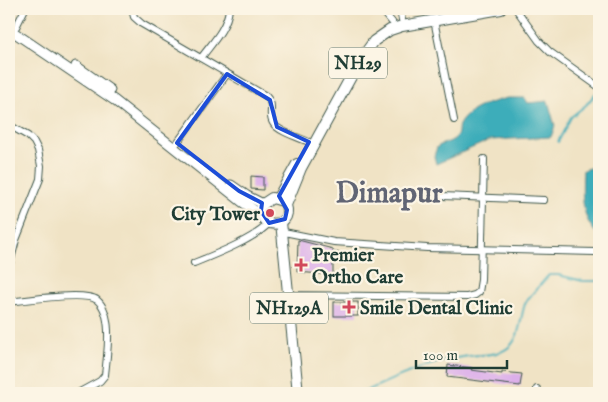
<svg xmlns="http://www.w3.org/2000/svg" width="608" height="402" font-family="'IM FELL English',serif">
<rect width="100%" height="100%" fill="#fcf5e5"/>
<filter id="ink" filterUnits="userSpaceOnUse"><feTurbulence type="fractalNoise" baseFrequency=".02" numOctaves="2"/><feDisplacementMap in="SourceGraphic" scale="10" xChannelSelector="R" yChannelSelector="G"/><feConvolveMatrix kernelMatrix="1 2 1 2 8 2 1 2 1" color-interpolation-filters="sRGB"/></filter>
<filter id="wash" filterUnits="userSpaceOnUse"><feTurbulence type="fractalNoise" baseFrequency=".0096" numOctaves="4" result="noise"/><feDisplacementMap in="SourceGraphic" scale="20" xChannelSelector="R" yChannelSelector="G"/><feGaussianBlur stdDeviation="1.12" result="paint"/><feColorMatrix in="noise" values="0 0 0 0 0 0 0 0 0 0 0 0 0 0 0 0 0 1.4 0 .05"/><feComposite in="paint" operator="in"/></filter>
<g filter="url(#wash)">
<rect width="100%" height="100%" fill="#f0e3c5"/>
<!-- water -->
<g fill="#3eadba" stroke="#2e7577">
<path d="M507,98H525L528,103L548,101L555,126L551,137L490,140L436,164L434,156L437,147C442,143 449,143 454,139C460,134 457,130 459,125C468,108 491,102 507,98Z"/>
<path d="M599,165V236C580,218 582,194 583,170Z"/>
</g>
<g fill="none" stroke-linecap="round" stroke-linejoin="round">
<!-- stream -->
<g stroke="#3eadba" stroke-width="2">
<path d="M558,142L571,117L586,105L596,93"/>
<path d="M362,393C394,378 434,360 469,356C483,354 498,356 509,347C521,336 520,318 525,304C528,297 543,282 549,275H558L583,281H599"/>
</g>
</g>
<g id="blocks">
<!-- building -->
<g fill="#dcafea">
<path d="M251,176L263,177V190L251,189Z"/>
<path d="M298,240L333,249V252L345,253V258H333V275L297,272Z"/>
<rect x="334" y="302" width="24" height="14"/>
<path d="M448,365L472,368L471,370L502,374V372L522,374L520,386L447,377Z"/>
</g>
</g>
</g>
<g filter="url(#ink)">
<use href="#blocks" fill-opacity="0" stroke="#3e564a" stroke-width="1"/>
<g fill="none" stroke-linecap="round" stroke-linejoin="round">
<!-- minor casing -->
<g stroke="#3e564a" stroke-width="8">
<g id="minor">
<path d="M132,9L134,17L142,24L266,96C276,106 267,113 273,123C277,131 300,138 309,142"/>
<path d="M381,9L392,22"/>
<path d="M400,9L402,20"/>
<path d="M516,9L539,41L550,52L599,87"/>
<path d="M434,20L454,120"/>
<path d="M16,27L25,9"/>
<path d="M201,58C212,43 227,28 229,9"/>
<path d="M9,125L28,136L34,142L38,150L41,166L40,179L16,240L9,267"/>
<path d="M177,143L227,74"/>
<path d="M418,195L544,200"/>
<path d="M284,232L334,242L427,248L595,252"/>
<path d="M194,263C214,255 255,239 269,223"/>
<path d="M287,295L467,297L475,295L479,292L481,280L484,159"/>
<path d="M9,302C26,300 85,291 97,300C114,314 107,355 105,375L100,381L78,393"/>
<path d="M537,389V393"/>
</g>
</g>
<!-- major casing -->
<g stroke="#3e564a" stroke-width="11">
<g id="major">
<path d="M9,29L114,100L241,201L261,215"/>
<path d="M76,66L110,90"/>
<path d="M231,185L247,196L263,204"/>
</g>
</g>
<!-- highway casing -->
<g stroke="#3e564a" stroke-width="12">
<g id="highway">
<path d="M278,198L297,164"/>
<path d="M286,205L283,201L272,198L263,204C252,229 294,231 286,205L301,168L359,62L374,41L390,30L402,26L501,9"/>
<path d="M281,222L298,393"/>
</g>
</g>
<!-- minor -->
<use href="#minor" stroke="#fff" stroke-width="6"/>
<!-- major -->
<use href="#major" stroke="#fff" stroke-width="9"/>
<!-- highway -->
<use href="#highway" stroke="#fff" stroke-width="10"/>
</g>
</g>
<!-- marked area -->
<path fill="none" stroke="#1d4ed8" stroke-width="4" stroke-linejoin="round" d="M227,74L270,100L277,127L309,142L279,196L287,210L285,219L269,223L261,211L262,203L239,191L177,143Z"/>
<!-- markers -->
<g fill="#d1495b" stroke="#fcf5e5" stroke-width="2">
<circle cx="270" cy="213" r="5"/>
<path d="M298.5 257.5h5v5h5v5h-5v5h-5v-5h-5v-5h5z"/>
<path d="M346.5 299.5h5v5h5v5h-5v5h-5v-5h-5v-5h5z"/>
</g>
<g text-anchor="middle" stroke-width="4.5" stroke-linejoin="round" paint-order="stroke">
<!-- shield labels -->
<g fill="#fcf5e5" stroke="#617469" stroke-width="1">
<rect x="329" y="47.5" width="58" height="31" rx="4"/>
<rect x="250" y="292.5" width="78" height="31" rx="4"/>
</g>
<g font-size="18" font-weight="bold" fill="#1f3d34">
<text x="358" y="69">NH29</text>
<text x="289" y="314">NH129A</text>
</g>
<!-- poi labels -->
<g font-size="19" font-weight="bold" fill="#1f3d34" stroke="#fcf5e5" text-anchor="start">
<text x="260" y="220" text-anchor="end">City Tower</text>
<text x="312" y="261">Premier<tspan x="312" dy="22">Ortho Care</tspan></text>
<text x="360" y="314">Smile Dental Clinic</text>
</g>
<!-- town labels -->
<g font-size="29" font-weight="bold" fill="#616574" stroke="#fcf5e5">
<text x="389" y="202">Dimapur</text>
</g>
</g>
<!-- margin -->
<rect width="608" height="402" fill="none" stroke="#fcf5e5" stroke-width="30"/>
<!-- scale -->
<path d="M416 360v8h91v-8" fill="none" stroke="#1f3d34" stroke-width="2.5"/>
<text x="423" y="360" font-size="15" fill="#1f3d34" stroke="#fcf5e5" stroke-width="4" paint-order="stroke">100 m</text>
</svg>
